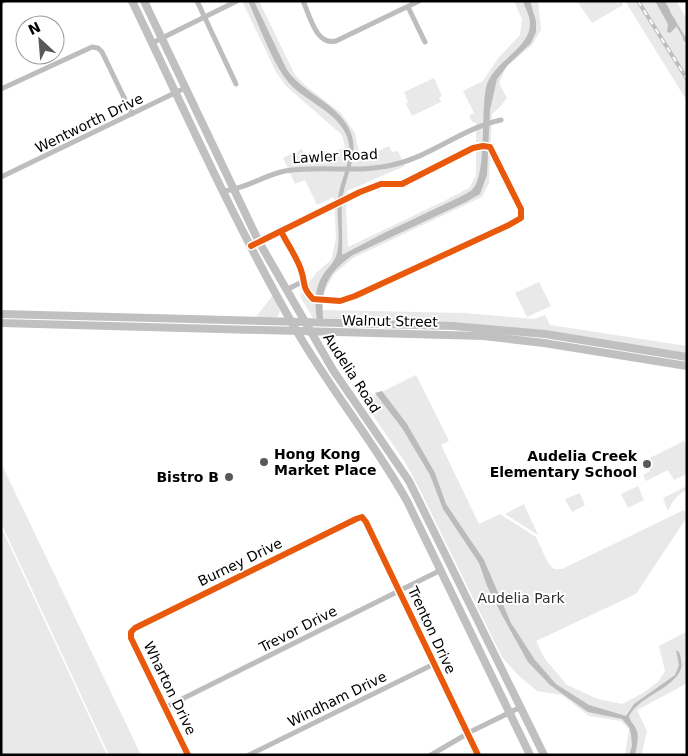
<svg xmlns="http://www.w3.org/2000/svg" width="688" height="756" font-family="'DejaVu Sans',sans-serif">
<rect width="100%" height="100%" fill="#fff"/>
<!-- green -->
<g fill="#e9e9e9">
<path d="M242,1H259L295,75L306,86L341,113L355,133L358,148L363,158L389,146L392,152L398,151L405,166L347,191L346,209L348,247L442,202L469,188L476,176V122L473,123L469,116L474,113L463,91L483,81L499,57L520,35L522,19L514,1H538L541,30L532,45L506,67L499,83L507,98L499,108L492,114L489,183L482,197L353,258L334,274L322,296V310L464,313L534,319L545,315L550,325L687,346V354L463,323L313,318L300,296L316,273L331,260L336,238L334,197L317,205L305,180L295,184L283,158L302,149L306,158L321,152L323,157L345,147L342,135L286,86L276,72Z"/>
<path d="M577,1H621L623,5L592,23Z"/>
<path d="M625,1H676L687,19V101Z"/>
<path d="M434,78L442,96L439,98L441,102L412,116L406,104L408,102L404,92Z"/>
<path d="M539,282L551,306L527,317L515,293Z"/>
<path d="M273,295L280,311L278,317H256Z"/>
<path d="M416,375L449,441L441,445L479,524L500,514L536,537L548,563L554,569H562L684,510L687,517L636,594L536,641L545,659L567,685L598,699L622,704L643,693L658,682L665,671L659,646L686,632L687,681L684,685L637,710L647,731L642,752L643,755H625L629,729L621,721L589,716L562,695L537,691L518,675L502,657L417,484L405,462L363,401Z"/>
<path d="M684,441L687,447V474L674,480L668,470L646,481L643,475L650,471L646,460Z"/>
<path d="M1,463L141,755H109L1,523Z"/>
<path d="M638,486L644,500L628,508L621,494Z"/>
<path d="M687,486V490C677,495 672,501 668,511L663,498Z"/>
<path d="M580,493L585,505L572,512L565,499Z"/>
<path d="M524,504L538,535L505,514Z"/>
<path d="M1,527L107,755H1Z"/>
</g>
<!-- water -->
<g fill="#bbb">
<path d="M248,1H254L287,70C301,90 326,99 342,118C366,147 346,170 342,201C341,219 343,237 342,255L384,233L460,197C466,194 472,191 475,186C486,168 481,112 486,88C491,62 531,49 530,23C530,16 525,8 523,1H530L536,21V32L531,43L508,65L497,79L490,110L487,175L480,194L466,202L353,255C326,274 321,288 323,320L317,319C314,303 315,285 325,272C330,266 335,261 337,253C341,235 336,217 338,200C339,182 352,162 349,144C344,114 307,103 289,83C272,63 259,25 248,1Z"/>
<path d="M655,1H663L676,21V27L670,33L667,32L668,24Z"/>
<path d="M382,391L407,424L435,473L446,504L484,560L511,623L535,660L556,684L589,705L626,716L634,704L675,675L679,665L676,650L679,652C681,658 683,665 680,671C672,689 640,696 629,716C630,721 632,722 635,727C640,735 637,745 635,755H629L632,746L631,734L629,727L622,719L588,712L550,685L528,662L503,617L487,586L479,563L443,509L430,475L402,428L375,393Z"/>
</g>
<g fill="none" stroke-linecap="round" stroke-linejoin="round">
<!-- stream -->
<g stroke="#bbb" stroke-width="2">
<path d="M664,1L669,11"/>
<path d="M675,22L684,37"/>
</g>
<!-- minor -->
<g stroke="#bdbdbd" stroke-width="5">
<path d="M197,1L236,84"/>
<path d="M303,1C310,16 316,46 336,41L419,1"/>
<path d="M1,2L3,1"/>
<path d="M408,7L425,42"/>
<path d="M152,43L237,1"/>
<path d="M1,89L92,47L98,48L102,52L132,114"/>
<path d="M1,177L185,88"/>
<path d="M224,191C246,189 264,175 285,171C322,165 360,174 396,164C433,155 463,128 501,120"/>
<path d="M251,246L265,239L360,192L381,184H402L473,148L483,146L490,147L521,209V218L509,225L355,296L340,301L313,299C301,286 306,284 301,270C297,257 287,244 281,231"/>
<path d="M286,290L302,282"/>
<path d="M164,708L441,570"/>
<path d="M188,755L131,638V632L135,628L356,519L362,517L366,522L478,755"/>
<path d="M249,755L434,664"/>
<path d="M431,755L472,731L521,707"/>
</g>
<!-- tertiary -->
<path stroke="#bdbdbd" stroke-width="6" d="M686,39L687,38"/>
<!-- secondary -->
<g stroke="#c0c0c0" stroke-width="8">
<path d="M132,1C185,111 235,224 296,330C330,389 374,442 407,501L530,755"/>
<path d="M144,1L259,242L333,370L409,481L544,755"/>
<path d="M1,314L453,326L545,334L687,357"/>
<path d="M1,323L483,336L544,343L687,366"/>
</g>
<!-- rail casing -->
<g stroke="#bdbdbd" stroke-width="4">
<path id="rail" d="M638,1L687,79"/>
</g>
<!-- rail -->
<use href="#rail" stroke="#fff" stroke-width="2" stroke-dasharray="5.5" stroke-linecap="butt"/>
<!-- cycleway casing -->
<g stroke="#fff" stroke-width="9">
<g id="cycleway">
<path d="M251,246L265,239L360,192L381,184H402L473,148L483,146L490,147L521,209V218L509,225L355,296L340,301L313,299C301,286 306,284 301,270C297,257 287,244 281,231"/>
<path d="M188,755L131,638V632L135,628L356,519L362,517L366,522L478,755"/>
</g>
</g>
<!-- cycleway -->
<use href="#cycleway" stroke="#e8590c" stroke-width="6"/>
</g>
<!-- markers -->
<g fill="#595959" stroke="#fff" stroke-width="2">
<circle cx="264" cy="462" r="5"/>
<circle cx="647" cy="464" r="5"/>
<circle cx="229" cy="477" r="5"/>
</g>
<g text-anchor="middle" stroke-width="4" stroke-linejoin="round" paint-order="stroke">
<!-- street labels -->
<g font-size="14" fill="#000" stroke="#fff">
<text transform="translate(89 123) rotate(-26)" y="5">Wentworth Drive</text>
<text transform="translate(335 156) rotate(-3)" y="5">Lawler Road</text>
<text transform="translate(390 321) rotate(1)" y="5">Walnut Street</text>
<text transform="translate(352 373) rotate(57)" y="5">Audelia Road</text>
<text transform="translate(240 562) rotate(-26)" y="5">Burney Drive</text>
<text transform="translate(298 629) rotate(-27)" y="5">Trevor Drive</text>
<text transform="translate(432 630) rotate(65)" y="5">Trenton Drive</text>
<text transform="translate(170 688) rotate(64)" y="5">Wharton Drive</text>
<text transform="translate(337 699) rotate(-26)" y="5">Windham Drive</text>
</g>
<!-- poi labels -->
<g font-size="14" font-weight="bold" fill="#000" stroke="#fff" text-anchor="end">
<text x="274" y="459" text-anchor="start">Hong Kong<tspan x="274" dy="16">Market Place</tspan></text>
<text x="637" y="461">Audelia Creek<tspan x="637" dy="16">Elementary School</tspan></text>
<text x="219" y="482">Bistro B</text>
</g>
<!-- park labels -->
<g font-size="14" fill="#2e2e2e" stroke="#fff">
<text x="521" y="603">Audelia Park</text>
</g>
</g>
<!-- border -->
<rect width="688" height="756" fill="none" stroke="#000000" stroke-width="5"/>
<!-- north arrow -->
<g transform="translate(40 40) rotate(334)"><circle r="24" fill="#ffffff" stroke="#999999"/>
<path d="M0-4L9 19L0 12L-9 19Z" fill="#595959"/>
<text y="-8" font-size="14" font-weight="bold" text-anchor="middle" fill="#000000">N</text>
</g>
</svg>
